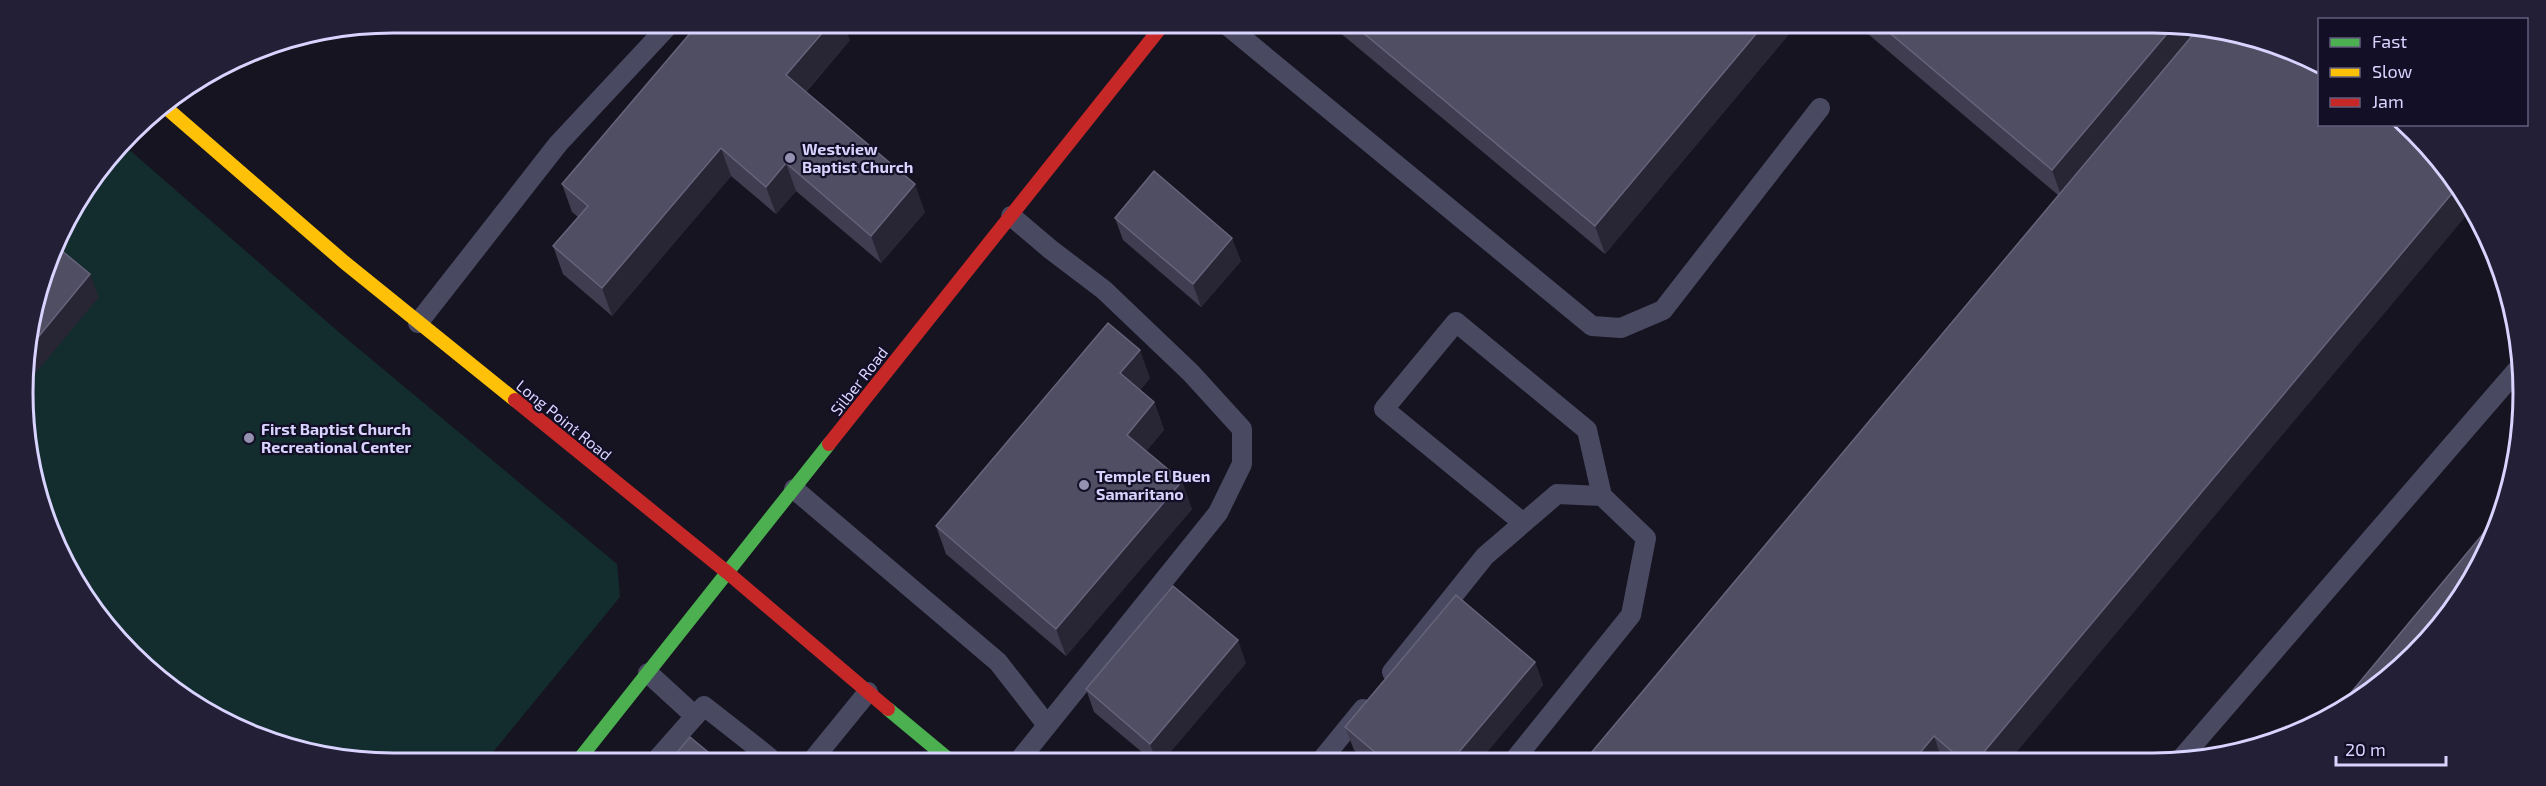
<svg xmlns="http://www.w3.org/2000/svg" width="2546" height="786" font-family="'Exo 2',sans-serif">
<rect width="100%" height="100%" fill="#161421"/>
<!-- green -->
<path fill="#132c2d" d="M125,146L341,334L617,564L620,597L489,757L320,756L187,701L85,599L35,489L26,345L61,229Z"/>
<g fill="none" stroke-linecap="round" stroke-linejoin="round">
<!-- lane -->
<g stroke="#4a4962" stroke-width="20">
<path d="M1228,26L1592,326L1621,328L1663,310L1820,108"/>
<path d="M1011,216L1050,249L1104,290L1191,373L1242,429V464L1218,513L1021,758"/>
<path d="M418,323L558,144L670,24"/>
<path d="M794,489L998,662L1047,725"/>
<path d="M1522,522L1384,409L1456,322L1587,430L1602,496"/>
<path d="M1392,672L1485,556L1557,494L1602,496L1646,538L1631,615L1515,759"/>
<path d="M648,673L695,716"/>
<path d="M659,757L704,706L769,757"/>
<path d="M815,757L868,692"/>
<path d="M1323,758L1363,709"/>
<path d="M2180,760L2516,371"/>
</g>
<!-- fast -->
<g stroke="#4caf50" stroke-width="14">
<path d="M888,709L947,758"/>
<path d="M581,757L829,444"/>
</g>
<!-- slow -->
<path stroke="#ffc107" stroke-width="14" d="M163,105L344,262L515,400"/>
<!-- jam -->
<g stroke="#c62828" stroke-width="14">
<path d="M515,400L728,573L888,709"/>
<path d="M829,444L1162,26"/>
</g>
</g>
<!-- wall -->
<g fill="#403d50">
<path d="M1332,26L1794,28L1605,254Z"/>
<path d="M1861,28L2226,30L2010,760L1586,759L2058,195Z"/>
<path d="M850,40L806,92L925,212L881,263L796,191L776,214L731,176L612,316L563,274L553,246L578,217L572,212L562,184Z"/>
<path d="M1115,218L1241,261L1201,307L1123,240Z"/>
<path d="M1150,378L1140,390L1154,402L1164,430L1146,451L1192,509L1066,656L946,554L936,526Z"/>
<path d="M1535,662L1543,685L1481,759H1364L1354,750L1345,727Z"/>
<path d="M1246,663L1165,758H1149L1094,712L1086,689Z"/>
</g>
<!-- shaded-wall -->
<g fill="#282635">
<path d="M645,23L651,24L647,28Z"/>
<path d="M830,24H844L850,40L796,103L786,75Z"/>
<path d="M1761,28H1794L1605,254L1595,226Z"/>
<path d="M2171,29L2204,30L2062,198L2052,170Z"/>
<path d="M721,148L731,176L612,316L602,288Z"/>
<path d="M786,163L796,191L776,214L766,187Z"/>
<path d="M915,184L925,212L881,263L871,236Z"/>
<path d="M2459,185L2461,187L2471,210L2010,760H1979L1978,759Z"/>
<path d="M1232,238L1241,261L1201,307L1193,284Z"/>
<path d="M90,274L99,297L28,382L26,352Z"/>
<path d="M1140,350L1150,378L1130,401L1120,373Z"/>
<path d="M1154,402L1164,430L1137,462L1127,435Z"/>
<path d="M1182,481L1192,509L1066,656L1056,629Z"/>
<path d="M1238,640L1246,663L1165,758H1155L1150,744Z"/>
<path d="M1535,662L1543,685L1481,759H1453Z"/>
<path d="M1934,736L1942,760H1914Z"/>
</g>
<!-- building -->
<g fill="#504e63" stroke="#66637b" stroke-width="1.5">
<path d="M698,24H830L786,75L915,184L871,236L786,163L766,187L721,148L602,288L553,246L588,206L562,184Z"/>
<path d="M1355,26L1761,28L1595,226Z"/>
<path d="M1884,28L2171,29L2052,170Z"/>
<path d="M2197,30H2226L2319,69V124H2398L2459,185L1978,759L1962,760L1934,736L1914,760L1586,759Z"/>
<path d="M1154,171L1232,238L1193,284L1115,218Z"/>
<path d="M56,246L90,274L26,352V345Z"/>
<path d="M1108,323L1140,350L1120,373L1154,402L1127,435L1182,481L1056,629L936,526Z"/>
<path d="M2497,517L2474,578L2415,655L2334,713Z"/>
<path d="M1173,586L1238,640L1150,744L1086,689Z"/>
<path d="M1456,595L1535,662L1453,759H1383L1345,727Z"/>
<path d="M690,737L714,757H673Z"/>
</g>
<!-- markers -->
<g fill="#9591b1" stroke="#130f26" stroke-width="2">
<circle cx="790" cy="158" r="6"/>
<circle cx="249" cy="438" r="6"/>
<circle cx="1084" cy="485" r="6"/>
</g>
<g text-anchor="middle" stroke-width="4.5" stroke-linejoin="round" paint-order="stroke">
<!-- poi labels -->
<g font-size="16" font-weight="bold" fill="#d9d4ff" stroke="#130f26" text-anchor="start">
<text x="802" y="155">Westview<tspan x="802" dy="18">Baptist Church</tspan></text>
<text x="261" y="435">First Baptist Church<tspan x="261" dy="18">Recreational Center</tspan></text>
<text x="1096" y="482">Temple El Buen<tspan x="1096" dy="18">Samaritano</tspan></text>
</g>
<!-- street labels -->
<g font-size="16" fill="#d9d4ff" stroke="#130f26">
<text transform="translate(859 381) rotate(-52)" y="6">Silber Road</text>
<text transform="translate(564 420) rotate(39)" y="6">Long Point Road</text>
</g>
</g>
<!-- crop -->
<path d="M0 0H2546V786H0ZM393 33H2153A360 360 0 0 1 2513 393V393A360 360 0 0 1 2153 753H393A360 360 0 0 1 33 393V393A360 360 0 0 1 393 33Z" fill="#231f37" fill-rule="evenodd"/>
<path fill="none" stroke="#d9d4ff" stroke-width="3" d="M393 33H2153A360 360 0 0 1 2513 393V393A360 360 0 0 1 2153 753H393A360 360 0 0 1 33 393V393A360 360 0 0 1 393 33Z"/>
<!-- legend -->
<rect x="2318" y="18" width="210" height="108" fill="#130f26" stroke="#625e7d" stroke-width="1.5"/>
<rect x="2330" y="38" width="30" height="9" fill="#4caf50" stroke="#625e7d" stroke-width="1.5"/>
<text x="2372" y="48" font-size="18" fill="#d9d4ff">Fast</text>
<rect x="2330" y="68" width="30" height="9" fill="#ffc107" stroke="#625e7d" stroke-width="1.5"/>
<text x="2372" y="78" font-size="18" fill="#d9d4ff">Slow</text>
<rect x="2330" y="98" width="30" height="9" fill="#c62828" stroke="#625e7d" stroke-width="1.5"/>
<text x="2372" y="108" font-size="18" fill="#d9d4ff">Jam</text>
<!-- scale -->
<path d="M2336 756v9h110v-9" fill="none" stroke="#d9d4ff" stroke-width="3"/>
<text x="2345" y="756" font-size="18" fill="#d9d4ff" stroke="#130f26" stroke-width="4.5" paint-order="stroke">20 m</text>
</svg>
